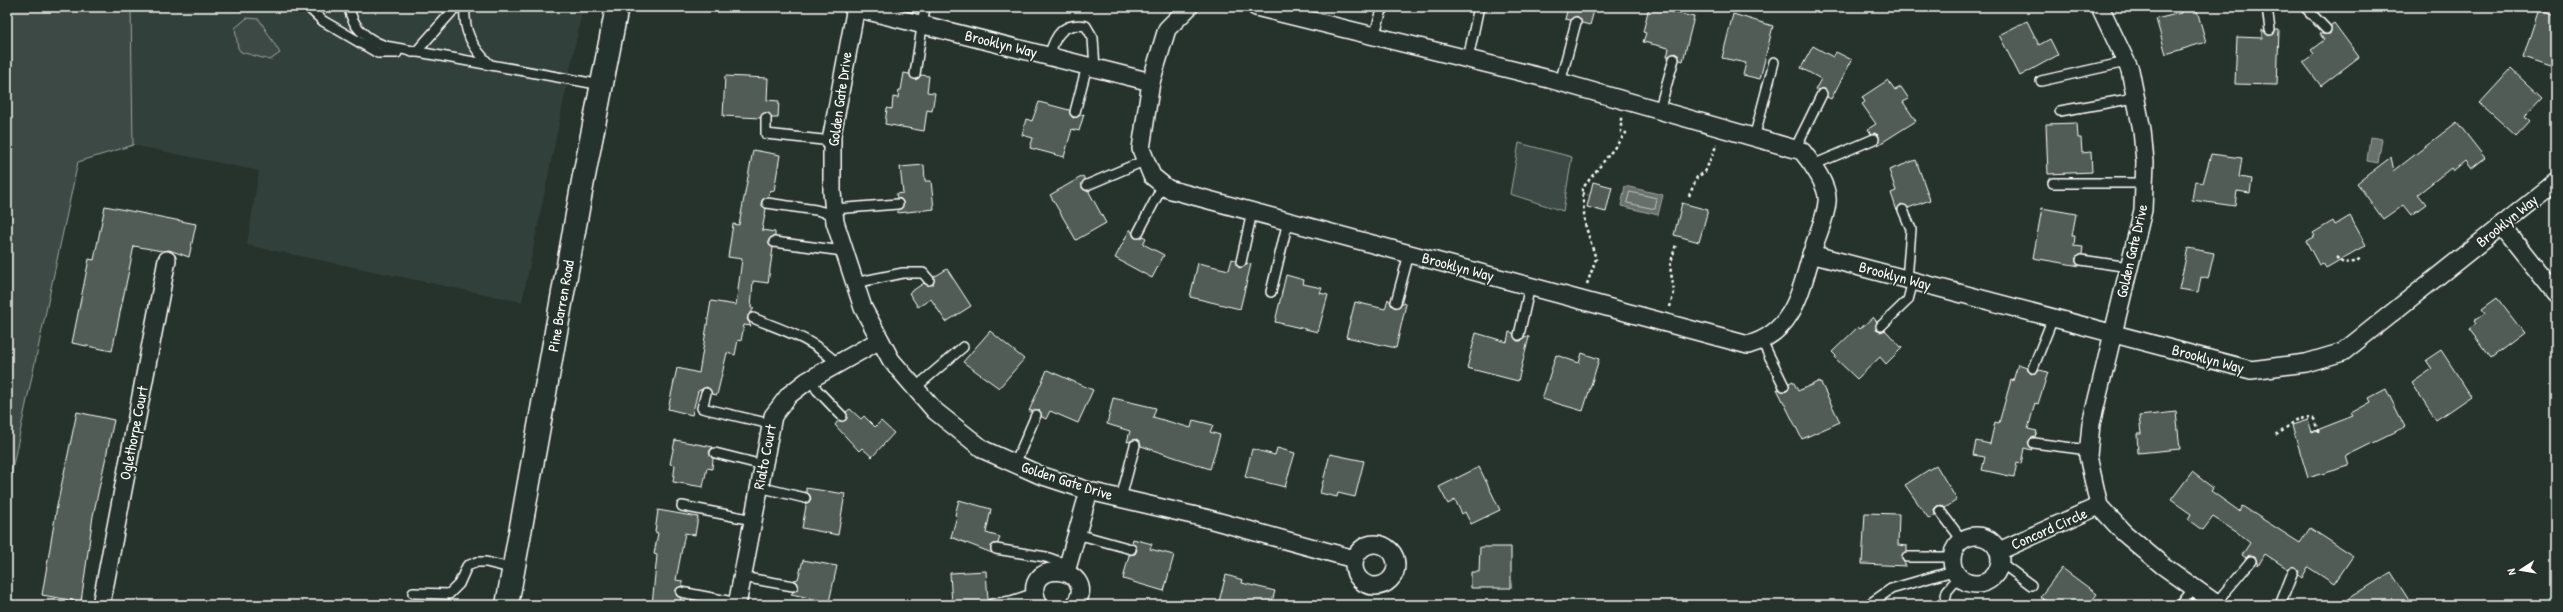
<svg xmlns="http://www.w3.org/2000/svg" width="2563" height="612" font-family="'Patrick Hand',sans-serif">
<rect width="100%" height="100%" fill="#26332d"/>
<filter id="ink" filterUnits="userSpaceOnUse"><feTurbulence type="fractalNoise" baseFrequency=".025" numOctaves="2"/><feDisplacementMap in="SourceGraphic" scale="8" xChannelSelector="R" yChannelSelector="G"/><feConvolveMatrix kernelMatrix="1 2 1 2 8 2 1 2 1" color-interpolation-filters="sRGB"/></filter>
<g filter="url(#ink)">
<!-- built -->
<path fill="#333f3a" d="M131,7H583L522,302L247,245L259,171L133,145Z"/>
<!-- green -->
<g fill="#3e4944" stroke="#9ea4a2">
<path d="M7,7H131L133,145L78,162L7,493Z"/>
<path d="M247,18L259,19L280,53L270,60L241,52L238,48L235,28Z"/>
<path d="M1519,143L1572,157L1563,211L1510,194Z"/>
</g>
<!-- water -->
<g fill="#67706c" stroke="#a4a9a7">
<path d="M2370,137L2382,139L2378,163L2367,161Z"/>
<path d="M1625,186L1663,195L1658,215L1621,206Z"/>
</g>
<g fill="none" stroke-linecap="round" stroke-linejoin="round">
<!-- shore -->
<path stroke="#c2c6c4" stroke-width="1" d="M1630,192L1657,198L1655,209L1627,203Z"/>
</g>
<!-- building -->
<g fill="#515c57" stroke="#fff">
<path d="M1568,7H1595L1590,25L1582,23L1577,16L1570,20L1565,19Z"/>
<path d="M1649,7L1694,17L1683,61L1680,60L1675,53L1667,57L1669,48L1643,42L1646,33L1643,32Z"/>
<path d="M2180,7H2196L2206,42L2166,54L2156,19L2181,13Z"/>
<path d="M2539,9L2556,15V68L2523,57Z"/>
<path d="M1733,14L1773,26L1760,79L1743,75L1746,63L1722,58Z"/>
<path d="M2027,21L2039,45L2050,39L2058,55L2020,76L1999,35Z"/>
<path d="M2334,23L2359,57L2321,86L2303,62L2314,54L2311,50L2324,40L2320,34H2330L2331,25Z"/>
<path d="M2262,30L2270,36L2276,30H2279L2277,85L2235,84L2237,37L2262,38Z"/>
<path d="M1813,46L1833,57L1836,52L1852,60L1831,99L1827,97L1825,89L1815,90L1821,79L1801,68Z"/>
<path d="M2511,69L2542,98L2524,117L2529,122L2516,136L2480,103Z"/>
<path d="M904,73L909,74L915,80L921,75L929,76L927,92L935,93L932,111L927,110L924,131L885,124L887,108L892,109L893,97L898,98L899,90H901Z"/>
<path d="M725,76L768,78L767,100L779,101L778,118H772L766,112L760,118L723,116Z"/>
<path d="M1888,80L1895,90L1901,87L1909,99L1903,102L1916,121L1878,145L1879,136L1875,133L1871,134L1868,129L1876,124L1862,104L1865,102L1862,97Z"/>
<path d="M1039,102L1069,110L1073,118L1084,114L1079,131L1072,129L1064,157L1030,148L1033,138L1022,135L1026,119L1032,121Z"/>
<path d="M2457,122L2485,158L2471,169L2465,161L2453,171L2451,168L2418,194L2426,204L2411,215L2403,205L2383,219L2357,183L2391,157L2394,171Z"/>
<path d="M2077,123L2078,138H2081L2082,153L2091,152L2092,172L2048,174L2046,124Z"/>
<path d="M753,150L780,155L774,191L770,190L768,197L763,199L761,203L766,209L762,230L775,232V236L768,241L773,248L768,283L753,281L751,308H754L747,319L751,326L744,325L741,341L738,340L735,355L727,353L717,395L712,394L707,387L698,391L692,415L668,409L677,368L699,373L711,301L736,305L742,259L728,257L733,224L739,225Z"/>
<path d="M2211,154L2242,158L2239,177L2252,179L2250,193L2237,191L2235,206L2192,200L2195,181L2203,183Z"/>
<path d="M1916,160L1930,200L1908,208L1901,204L1897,211L1891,193L1896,191L1889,170Z"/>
<path d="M924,165L925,181H931L934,209L898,213V210L904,204L901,199L897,198L896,194L903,193L900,167Z"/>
<path d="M1083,176L1085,180L1082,188L1086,191L1090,190L1089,192L1106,223L1076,240L1050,195Z"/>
<path d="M1593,182L1612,187L1606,212L1587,207Z"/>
<path d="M1682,203L1708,210L1699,242L1674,235Z"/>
<path d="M105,206L196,224L189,257L169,250L162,251L134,246L112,351L72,343L89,259L94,260Z"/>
<path d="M2042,208L2076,214L2072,236H2075L2074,246L2083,247L2082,254L2075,259L2080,266L2033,258Z"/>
<path d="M2350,216L2366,245L2326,268L2323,263L2319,265L2306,241L2315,236L2313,233L2333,221L2335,225Z"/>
<path d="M1130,229L1135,238L1143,236L1146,238L1143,244L1164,255L1152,278L1115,258Z"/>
<path d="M2188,248L2214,253L2208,279L2201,277L2198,292L2179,289Z"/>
<path d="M1232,259L1235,260L1239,268L1245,266L1247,263L1251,264L1240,309L1190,297L1198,263L1229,270Z"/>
<path d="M947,269L971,306L946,322L931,299L918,307L909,293L924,283L933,285L934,277Z"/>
<path d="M1286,275L1304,280L1303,284L1322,288L1320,293L1328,295L1318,332L1275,322Z"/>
<path d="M2497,298L2524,333L2491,358L2469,329L2476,324L2474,321L2485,313L2482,309Z"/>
<path d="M1388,299L1395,308L1402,303L1406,304L1396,348L1346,337L1355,302L1385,309Z"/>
<path d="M1873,317L1877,322L1876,330L1880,332L1885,330L1902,348L1886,364L1880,357L1857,379L1835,358L1836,356L1832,352L1858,327L1860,329Z"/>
<path d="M990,331L1024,359L999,388L963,362Z"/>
<path d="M1509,332L1513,333L1517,341H1521L1525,336L1529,337L1518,381L1467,368L1476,333L1507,342Z"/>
<path d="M2441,350L2471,396L2436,420L2412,383L2432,369L2426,360Z"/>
<path d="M1582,353L1599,359L1583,411L1542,399L1556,355L1579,363Z"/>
<path d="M2018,364L2027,367L2031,374L2039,370L2048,372L2038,404L2035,403L2028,429L2037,431L2035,437L2028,442L2032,450L2024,448L2021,464L2017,463L2014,477L1982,470L1985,457L1973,455L1976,441L1990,444L1995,422L1999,423L2011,380L2013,381Z"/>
<path d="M1047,370L1093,390L1078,423L1050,411L1046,419L1042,417L1039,410L1029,411Z"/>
<path d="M1793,381L1798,391L1820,381L1840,422L1802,439L1777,389L1787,391L1789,383Z"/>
<path d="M2386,389L2405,427L2346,456L2349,466L2308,478L2292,425L2308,420L2312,432L2353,416L2351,413L2371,402L2369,398Z"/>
<path d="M1113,398L1156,408L1153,417L1191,428L1193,420L1213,425L1210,432L1220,435L1210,469L1141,446L1137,439L1127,442L1130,431L1107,424Z"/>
<path d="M850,409L861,419L864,416L875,427L881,421L894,433L872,457L862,448L859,451L835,425L838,421L846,420V412Z"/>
<path d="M77,412L114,420L93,516L81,602L42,595L57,506Z"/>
<path d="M2176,412L2180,449L2138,453L2137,434H2141L2139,416Z"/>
<path d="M675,440L713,447L709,452L713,459L712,469L707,468L703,487L673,482L675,465L670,464Z"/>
<path d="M1277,448L1295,453L1285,487L1245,477L1252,449L1275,455Z"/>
<path d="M1330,454L1364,461L1355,497L1338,493L1337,497L1320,493Z"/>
<path d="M1936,465L1957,500L1945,508L1942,505L1937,506L1934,509L1935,515L1929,519L1905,485Z"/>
<path d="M1479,467L1500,510L1471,524L1465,512L1462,514L1455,500L1448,504L1439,487Z"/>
<path d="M2192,472L2213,488L2211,491L2239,511L2242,506L2300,543L2310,528L2353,556L2334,584L2308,567L2302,578L2298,575L2299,571L2296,567L2288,569L2265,554L2258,566L2255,556L2249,555L2246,558L2242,555L2250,543L2238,533L2213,517L2203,530L2188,519L2191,514L2171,500Z"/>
<path d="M806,488L845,494L838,535L802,528L806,506L804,504L811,499L809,494L806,492Z"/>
<path d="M959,500L991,509L986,533L1000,537L998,543L991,546L992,553L951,537L957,516L955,515Z"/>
<path d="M658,510L698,517L695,535L685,533L676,580L682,581V586L675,591L677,596L681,598L680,605H652L657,555L654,554L658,533L655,532Z"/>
<path d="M1865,513L1899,514L1898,545L1907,546V551L1901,557L1906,566L1862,564Z"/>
<path d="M1133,539L1152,544L1150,549L1174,555L1164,591L1123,579L1129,555L1135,554L1137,550L1132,543Z"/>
<path d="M1480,547H1511V588H1471V572H1479Z"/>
<path d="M803,560L837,566L829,602L791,594L799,587L794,580L798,579Z"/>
<path d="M2062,568L2097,594L2089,605H2051L2040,597Z"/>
<path d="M986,571L988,600L986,605H952L950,573Z"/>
<path d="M2391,572L2412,605H2339Z"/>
<path d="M1226,575L1243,580L1242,583L1275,591L1271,605H1218Z"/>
</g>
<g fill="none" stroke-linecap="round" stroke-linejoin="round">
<!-- lane casing -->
<g stroke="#fff" stroke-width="12">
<g id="lane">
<path d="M308,7L323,21L378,53H397"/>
<path d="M349,7C352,27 366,39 385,46L602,85"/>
<path d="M465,7C463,32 473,48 490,65"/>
<path d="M2267,7L2270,30"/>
<path d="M2305,7L2326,29"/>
<path d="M1374,36L1383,7"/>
<path d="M412,52H416L456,7"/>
<path d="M1049,56C1055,36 1062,22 1086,26L1093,38L1095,68"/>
<path d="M1468,59L1478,11"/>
<path d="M915,74L925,7"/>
<path d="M2041,81L2126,62"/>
<path d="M1560,83L1576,22"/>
<path d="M1659,111L1674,59"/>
<path d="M2060,111L2135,98"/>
<path d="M1075,112L1087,66"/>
<path d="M766,118V134L832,141"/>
<path d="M1754,138L1774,62"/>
<path d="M1795,149L1822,94"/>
<path d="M1813,165L1874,139"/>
<path d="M2053,183H2144"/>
<path d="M1087,185L1146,160"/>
<path d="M767,203L816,210L835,215"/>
<path d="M834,209L898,204"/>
<path d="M1903,210L1911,229L1907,280"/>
<path d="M1138,233L1163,185"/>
<path d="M774,242L843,251"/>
<path d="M2081,260L2129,267"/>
<path d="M1241,262L1252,212"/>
<path d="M854,283L903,273H923L929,280"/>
<path d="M1271,292L1288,221"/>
<path d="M1396,302L1409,254"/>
<path d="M753,318C783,330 814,339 837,364"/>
<path d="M1881,326L1908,300L1913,281"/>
<path d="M1519,335L1530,286"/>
<path d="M1762,341L1784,386"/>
<path d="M2033,368L2053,318"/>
<path d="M811,379L817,390L842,416"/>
<path d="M915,388L963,347"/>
<path d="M706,393L702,408L771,424"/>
<path d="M2034,443L2088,450"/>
<path d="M715,453L763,465"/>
<path d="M1015,464L1036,415"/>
<path d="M759,487L805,498"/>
<path d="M1121,498L1135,445"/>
<path d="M682,506L753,520"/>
<path d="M1940,511L1962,540"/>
<path d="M1077,534L1131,549"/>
<path d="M996,549L1046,557L1068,565"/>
<path d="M1907,557H1952"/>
<path d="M2000,562L2031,585"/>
<path d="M742,577L793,586"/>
<path d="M681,592L738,603"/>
<path d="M413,593L449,594L459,584L467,566L477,562H486L514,569"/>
<path d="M2216,603L2251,561"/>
<path d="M992,604L1011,601L1035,593"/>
<path d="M1868,605L1891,589L1953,571"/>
<path d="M1944,605L1947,591L1958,578"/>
<path d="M2181,605L2194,588"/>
<path d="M2280,605L2293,572"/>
</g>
</g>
<!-- street casing -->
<g stroke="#fff" stroke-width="20">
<g id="street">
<path d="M852,7L1151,82"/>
<path d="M856,7L832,135V192L835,222L863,308L891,360L935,411L984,450L1040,475L1089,491L1205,518L1354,559"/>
<path d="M1189,7L1167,29L1151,82L1141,149L1152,176L1168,189L1748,345C1796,332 1801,287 1814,246C1818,233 1826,217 1827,202C1829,187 1812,163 1802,151L1549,79L1256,7"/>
<path d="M2100,7L2130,70L2142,130L2145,162L2143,210L2091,424L2088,456L2099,506L2124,533L2162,565L2218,605"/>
<path d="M2502,226L2556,294"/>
<path d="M1811,254L2251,370L2306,363L2343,352L2556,182"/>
<circle cx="1976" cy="560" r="24"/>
<circle cx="1375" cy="565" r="21"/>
<path d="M1999,551L2099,506"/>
<path d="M1066,572L1089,491"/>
<path d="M101,605L167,260"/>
<path d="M737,605L773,416L789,395L807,381L880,340"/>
<path d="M1039,605C1015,556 1102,565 1075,605"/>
</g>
</g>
<!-- secondary casing -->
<g stroke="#fff" stroke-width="25">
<path id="secondary" d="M507,605L583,181L617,7"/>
</g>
<!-- path -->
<g stroke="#fff" stroke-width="2.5" stroke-dasharray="3 3" stroke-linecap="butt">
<path d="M1582,193L1588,195"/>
<path d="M1689,196L1697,177L1705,172L1717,144"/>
<path d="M2336,257L2343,263L2355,262L2362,257"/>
<path d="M1587,284L1596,259L1585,224L1582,189L1626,133L1621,132V117"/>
<path d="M1670,307L1674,292L1670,266L1676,244"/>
<path d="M2276,435C2292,426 2293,415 2314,419L2319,434"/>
</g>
<!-- lane -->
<use href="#lane" stroke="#26332d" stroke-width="9"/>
<!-- street -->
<use href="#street" stroke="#26332d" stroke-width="17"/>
<!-- secondary -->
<use href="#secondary" stroke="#26332d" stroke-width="22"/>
</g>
</g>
<g text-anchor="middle" stroke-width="3.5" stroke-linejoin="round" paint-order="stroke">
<!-- street labels -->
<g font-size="15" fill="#fff" stroke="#26332d">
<text transform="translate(1001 44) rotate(14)" y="5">Brooklyn Way</text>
<text transform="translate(840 99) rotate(-82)" y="5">Golden Gate Drive</text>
<text transform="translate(2507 221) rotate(-39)" y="5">Brooklyn Way</text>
<text transform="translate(2132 251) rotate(-77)" y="5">Golden Gate Drive</text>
<text transform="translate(1458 267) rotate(15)" y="5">Brooklyn Way</text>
<text transform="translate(1895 276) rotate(15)" y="5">Brooklyn Way</text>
<text transform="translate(561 306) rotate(-80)" y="5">Pine Barren Road</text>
<text transform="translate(2208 359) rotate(15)" y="5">Brooklyn Way</text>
<text transform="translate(134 433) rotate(-79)" y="5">Oglethorpe Court</text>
<text transform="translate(765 457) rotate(-79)" y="5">Rialto Court</text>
<text transform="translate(1067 481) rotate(18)" y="5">Golden Gate Drive</text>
<text transform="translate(2049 529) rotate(-24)" y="5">Concord Circle</text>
</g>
</g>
<!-- margin -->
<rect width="2563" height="612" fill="none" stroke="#26332d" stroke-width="24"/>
<rect x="12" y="12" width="2539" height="588" fill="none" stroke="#fff" stroke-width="1.5" filter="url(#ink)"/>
<!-- north arrow -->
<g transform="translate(2521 570) rotate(258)" stroke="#26332d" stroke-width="3" paint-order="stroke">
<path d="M0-3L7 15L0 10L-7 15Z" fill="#ffffff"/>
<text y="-6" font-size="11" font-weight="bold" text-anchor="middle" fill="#ffffff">N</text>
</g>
</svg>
